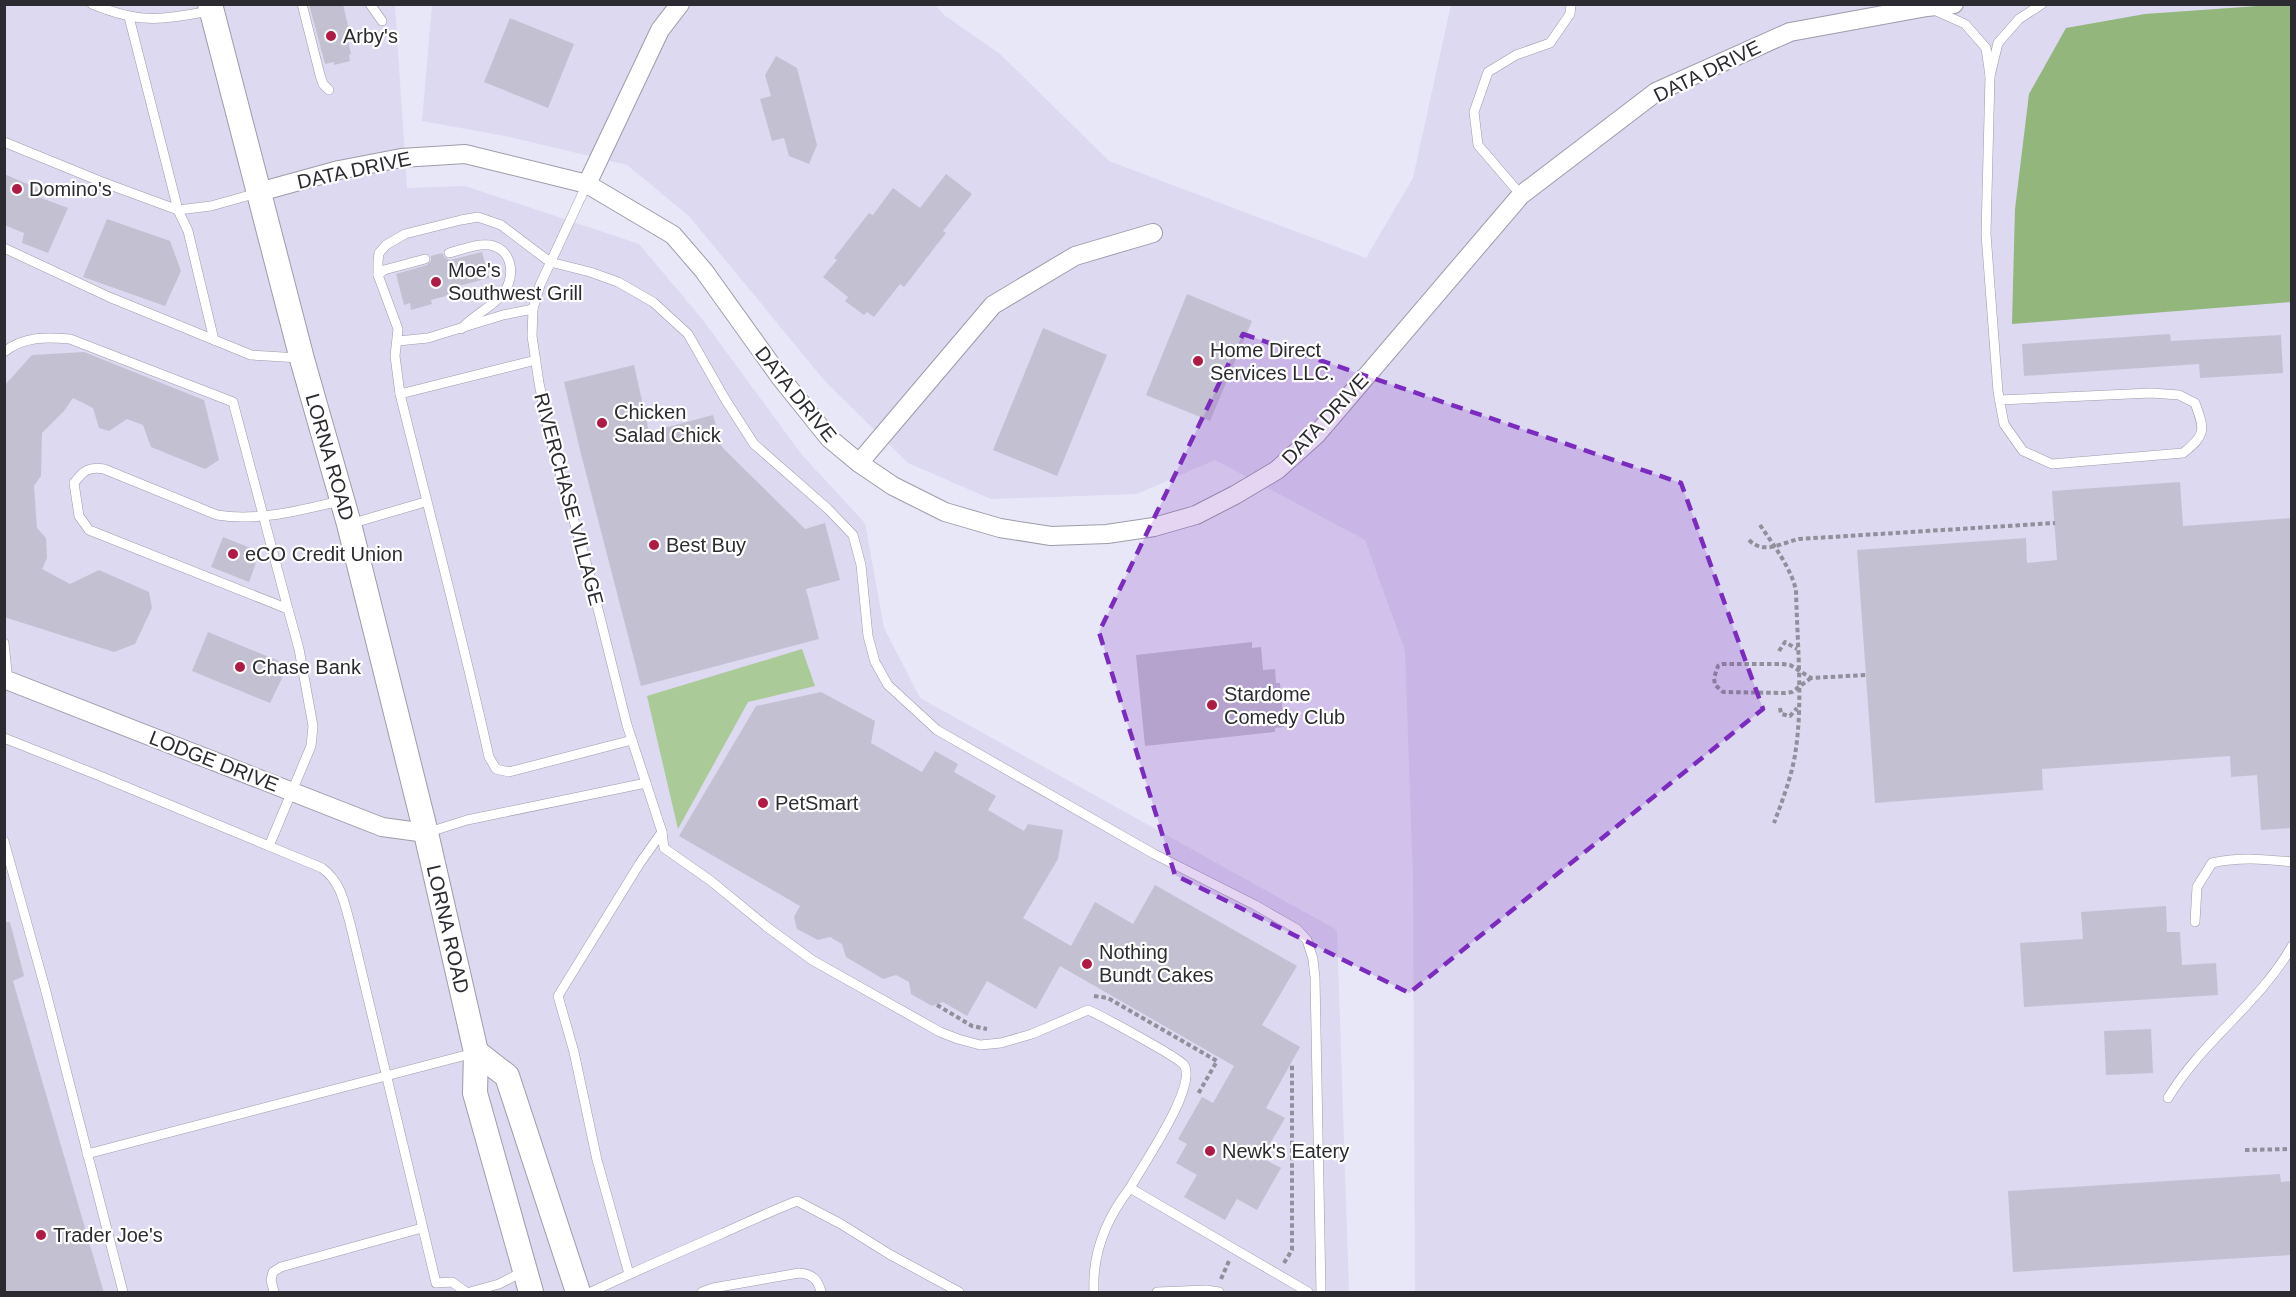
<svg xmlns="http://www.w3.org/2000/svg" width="2296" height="1297" font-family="Arial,sans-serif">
<rect width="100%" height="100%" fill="#e8e7f7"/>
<!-- built -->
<g fill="#dcd9f0">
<path d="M5,5H395L407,188L465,186L639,244L702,319L802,455L865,523L884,628L920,698L1337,930L1349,1292H5Z"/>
<path d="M432,5H935L944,15L1000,54L1109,161L1366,258L1413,178L1451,5H2291V1292H1415L1413,881L1405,651L1365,540L1215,460L1137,494L991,499L908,463L824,380L689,216L627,165L510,137L422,121Z"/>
</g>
<!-- green -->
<path fill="#aacb97" d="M802,649L815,686L748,702L678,829L647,696Z"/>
<!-- forest -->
<path fill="#92b67c" d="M2272,5H2291V302L2012,324L2015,209L2029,94L2066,28L2145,14Z"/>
<!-- building -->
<g fill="#c3c1d1">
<path d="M309,4H343L349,30L346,31L351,54L349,55L350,61L334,65V62L325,64Z"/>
<path d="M510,18L574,44L548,108L484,82Z"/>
<path d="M776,56L797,68L817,145L809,164L789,156L784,138L772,141L760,99L771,96L765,75Z"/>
<path d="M4,174L39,189L36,196L68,208L48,253L22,243L24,233L4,225Z"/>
<path d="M946,174L972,194L943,231L946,233L904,287L900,284L874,317L867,312L864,315L845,301L848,297L823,277L837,260L834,258L869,213L873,215L893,188L920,208Z"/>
<path d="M107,219L170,241L181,271L165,306L83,277Z"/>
<path d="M482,252L489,278L459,286L461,292L431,300L432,304L411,310L410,303L404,305L396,274L427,265L431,261V256L442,253L445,258L450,260Z"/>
<path d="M1187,294L1252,321L1210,421L1146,395Z"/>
<path d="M1043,328L1107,355L1057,476L993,450Z"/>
<path d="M2170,334L2171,341L2281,335L2283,373L2200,378L2199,364L2024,376L2022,344Z"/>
<path d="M84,352L204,400L219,460L205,469L151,447L143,425L127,419L109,431L99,428L93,408L73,398L64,411L42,433L41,476L34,486L37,528L46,538L47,558L42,569L70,584L99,570L149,592L152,608L135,644L114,652L4,617V386L32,355Z"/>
<path d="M634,365L649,432L713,415L722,447L805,529L825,523L840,580L806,589L819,639L641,686L580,450L564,382Z"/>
<path d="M2180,482L2183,526L2292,518V828L2261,830L2257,775L2231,777L2230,756L2042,769L2043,790L1875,803L1857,550L2026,538L2027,563L2057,560L2052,491Z"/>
<path d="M223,537L253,549L249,559L256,563L249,582L211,567Z"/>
<path d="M208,632L286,664V670L270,703L192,671Z"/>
<path d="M1252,642V648L1261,647L1263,670L1275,669L1276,683H1280L1284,727L1275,728V732L1145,746L1136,655Z"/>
<path d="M821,692L875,721L871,743L922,772L935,751L958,764L954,772L996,796L988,810L1024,831L1028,824L1063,830L1058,859L1023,918L1071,946L1095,902L1133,924L1155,885L1297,966L1262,1025L1300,1047L1266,1108L1285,1118L1262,1158L1281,1168L1257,1210L1237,1199L1225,1220L1184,1197L1197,1175L1176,1163L1187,1144L1178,1139L1202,1097L1213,1103L1234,1066L1060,966L1036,1009L987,981L967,1016L943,1002L932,1006L911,994L909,982L896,975L883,979L846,957L842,944L830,937L818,940L797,929L794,917L800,906L679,836L756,706Z"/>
<path d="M2166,906L2167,932H2180L2182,965L2216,963L2218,995L2024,1007L2020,943L2083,939L2081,912Z"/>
<path d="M4,922H10L24,976L13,981L104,1293H4Z"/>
<path d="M2151,1029L2153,1073L2106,1075L2104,1031Z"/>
<path d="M2280,1174L2281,1182L2292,1181V1255L2013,1272L2008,1191Z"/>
</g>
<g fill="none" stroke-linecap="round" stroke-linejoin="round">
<!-- service casing -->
<g stroke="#9d9caa" stroke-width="10">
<g id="service">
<path d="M92,4C141,24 159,20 210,11"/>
<path d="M302,4L320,75L323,84L329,90"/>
<path d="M370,4L382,21"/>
<path d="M1934,10L1965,24L1986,48L1990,76L1998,43L2019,19L2042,4"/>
<path d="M129,17L178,210L188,231L214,340"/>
<path d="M1990,76L1986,234L1998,392L2004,424L2023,451L2052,464L2183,453C2206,435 2205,430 2195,403L2179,395L2151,393L1999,400"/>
<path d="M4,142L102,182L178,210L211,206L257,193"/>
<path d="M587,184L540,285L533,309L532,336L539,383L551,442L588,569L627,725L662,832L664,848L711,881L767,927L812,960L940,1032L958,1039L980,1045L1001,1043L1032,1034L1088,1010C1100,1015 1178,1057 1184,1065C1198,1086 1142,1166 1130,1188L1308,1292"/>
<path d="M1521,195L1478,145L1474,112L1488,72L1516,55L1550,43L1570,14L1571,4"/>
<path d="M4,248L109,297L251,355L300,358"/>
<path d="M449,253C461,250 477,243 490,245C515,250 516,281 500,297C488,309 473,316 461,329"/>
<path d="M378,275L384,270L425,259"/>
<path d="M398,341L428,338L503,315L533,309"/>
<path d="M4,352C24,336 47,337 70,339L233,402L288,609"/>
<path d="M536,360L400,394C430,515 462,635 489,757L496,769L509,772L632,740"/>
<path d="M400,394L395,356L398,329L378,275V261L379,253L386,245L405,234L461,220L478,217L501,225L550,262L590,272L618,282L653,302L688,334L725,399L754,444L828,509L853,535L861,565L868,636L875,662L888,685L937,730L1154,854L1255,905L1297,929L1307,940L1313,959L1315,978L1321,1292"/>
<path d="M350,524L425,502"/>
<path d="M4,643L8,681"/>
<path d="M4,738L95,774L322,868C341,882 344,902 350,923L436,1283L452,1282L466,1292"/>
<path d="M426,833L467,820L646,783"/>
<path d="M4,841L45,988L123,1292"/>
<path d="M269,846L311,746L313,726L299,649L288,609L89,530L79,516L74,483C83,471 89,466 104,469L217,515C258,522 300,510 340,501"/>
<path d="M2195,922L2197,887L2212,863C2239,857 2264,859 2292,862"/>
<path d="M2168,1098C2202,1041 2260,1003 2292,946"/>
<path d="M87,1154L474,1053"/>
<path d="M629,1274L597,1160L574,1052L558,996L640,863L662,832"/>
<path d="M274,1292L271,1280L273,1272L281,1267L422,1228"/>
<path d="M470,1292L499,1284L524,1271"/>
<path d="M591,1292C634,1272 677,1253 721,1234C746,1223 771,1211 797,1201L841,1224L889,1254L959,1292"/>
<path d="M702,1292L713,1288L799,1273C812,1274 818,1279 821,1292"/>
<path d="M1094,1292C1092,1254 1106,1219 1130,1188"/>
<path d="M1157,1292L1206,1290L1219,1292"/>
</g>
</g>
<!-- minor casing -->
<g stroke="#9d9caa" stroke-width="20">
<g id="minor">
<path d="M587,184L660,30L680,4"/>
<path d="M259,192L339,170L401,158L465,154L587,184L673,235L704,271L780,377L829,438L859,463L893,486L945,512L1000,528L1051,536L1107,534L1154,527L1196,515L1235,495L1277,470L1317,434L1521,195L1656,92L1790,32L1927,7L1954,4"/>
<path d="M859,463L993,305L1075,256L1153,233"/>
<path d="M4,679L382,827L426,833"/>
</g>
</g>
<!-- tertiary casing -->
<g stroke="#9d9caa" stroke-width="26">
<g id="tertiary">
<path d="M210,4L302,359L349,524L426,833L476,1052L475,1093L531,1292"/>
<path d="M476,1052L507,1076L578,1292"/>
</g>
</g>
<!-- path -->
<g stroke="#908f9a" stroke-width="4" stroke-dasharray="4.5 3" stroke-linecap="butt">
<path d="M1760,525C1774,546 1790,566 1796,590C1797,639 1803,700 1796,748C1793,773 1783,799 1774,823"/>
<path d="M1749,540C1764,555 1781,543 1799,539L2055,523"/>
<path d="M1779,651L1785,642L1797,649"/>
<path d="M1811,678L1792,692L1785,693L1723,692L1715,685L1714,678L1718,666L1722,664H1782L1790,665L1811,678L1866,675"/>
<path d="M1780,708L1781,714L1790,716L1797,708"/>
<path d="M1094,996L1108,998L1217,1061L1198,1094"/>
<path d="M937,1005L972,1026L987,1029"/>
<path d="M2245,1150L2292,1149"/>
<path d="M1284,1263L1292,1250V1063"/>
<path d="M1221,1279L1229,1261"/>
</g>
<!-- service -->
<use href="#service" stroke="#fff" stroke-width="9"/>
<!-- minor -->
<use href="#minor" stroke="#fff" stroke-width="18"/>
<!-- tertiary -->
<use href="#tertiary" stroke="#fff" stroke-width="24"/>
</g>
<!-- marked area -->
<path fill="#7b2cbf" fill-opacity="0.2" stroke="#7b2cbf" stroke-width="4.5" stroke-dasharray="12 8" stroke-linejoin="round" d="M1243,334L1681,483L1763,709L1409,993L1175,875L1099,632Z"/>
<!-- markers -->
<g fill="#af1b44" stroke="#fff" stroke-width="2">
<circle cx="331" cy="36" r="6"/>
<circle cx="17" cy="189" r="6"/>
<circle cx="436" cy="282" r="6"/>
<circle cx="1198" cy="361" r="6"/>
<circle cx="602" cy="423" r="6"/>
<circle cx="654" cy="545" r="6"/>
<circle cx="233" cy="554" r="6"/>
<circle cx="240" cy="667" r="6"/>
<circle cx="1212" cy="705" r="6"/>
<circle cx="763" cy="803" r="6"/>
<circle cx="1087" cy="964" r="6"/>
<circle cx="1210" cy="1151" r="6"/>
<circle cx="41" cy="1235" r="6"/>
</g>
<g text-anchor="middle" stroke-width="4.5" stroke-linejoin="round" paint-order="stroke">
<!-- poi labels -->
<g font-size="20" fill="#2c2b31" stroke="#fff" text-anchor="start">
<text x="343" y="43">Arby's</text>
<text x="29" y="196">Domino's</text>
<text x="448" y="277">Moe's<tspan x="448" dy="23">Southwest Grill</tspan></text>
<text x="1210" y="357">Home Direct<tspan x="1210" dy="23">Services LLC.</tspan></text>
<text x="614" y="419">Chicken<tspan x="614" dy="23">Salad Chick</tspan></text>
<text x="666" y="552">Best Buy</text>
<text x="245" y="561">eCO Credit Union</text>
<text x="252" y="674">Chase Bank</text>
<text x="1224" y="701">Stardome<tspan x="1224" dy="23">Comedy Club</tspan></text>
<text x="775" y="810">PetSmart</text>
<text x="1099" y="959">Nothing<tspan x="1099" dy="23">Bundt Cakes</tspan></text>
<text x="1222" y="1158">Newk's Eatery</text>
<text x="53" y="1242">Trader Joe's</text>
</g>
<!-- street labels -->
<g font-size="20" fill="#2c2b31" stroke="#fff">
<text transform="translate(1707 71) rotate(-26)" y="7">DATA DRIVE</text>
<text transform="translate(354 170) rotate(-12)" y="7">DATA DRIVE</text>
<text transform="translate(796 394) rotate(51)" y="7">DATA DRIVE</text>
<text transform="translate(1325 419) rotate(-47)" y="7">DATA DRIVE</text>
<text transform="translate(330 457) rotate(74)" y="7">LORNA ROAD</text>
<text transform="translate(569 499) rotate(75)" y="7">RIVERCHASE VILLAGE</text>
<text transform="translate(214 761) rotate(21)" y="7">LODGE DRIVE</text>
<text transform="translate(448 929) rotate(77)" y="7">LORNA ROAD</text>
</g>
</g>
<!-- border -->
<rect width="2296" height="1297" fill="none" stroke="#2c2b31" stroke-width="12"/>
</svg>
